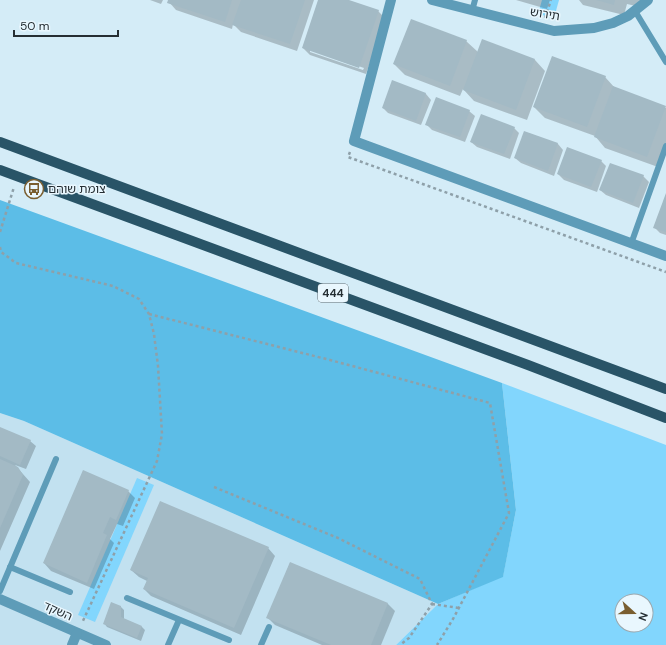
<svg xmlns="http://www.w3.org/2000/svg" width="666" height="645" font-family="'DM Sans','Noto Sans Hebrew',sans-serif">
<rect width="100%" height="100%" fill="#d4ecf7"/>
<!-- built -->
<path fill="#c2e1f0" d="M0,413L24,421L438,604L396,645H0Z"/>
<!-- green -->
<g fill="#82d6fd" fill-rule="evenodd">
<path d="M542,0H559L554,18L538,14Z"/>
<path d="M502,383L666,445V645H396L438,604L503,576L516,510ZM622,601H646V625H622Z"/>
<path d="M137,478L154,485L95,622L78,615Z"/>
</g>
<!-- forest -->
<path fill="#5cbde7" d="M0,200L502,383L516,510L503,577L438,604L24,421L0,413Z"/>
<!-- shadow -->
<g fill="#0003" fill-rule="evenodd">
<path d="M150,0H163L161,4Z"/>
<path d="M169,0H314L297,51L241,32L233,24L232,29L176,10L169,2Z"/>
<path d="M319,0H346L378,11L385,18L366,74L310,55L303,48ZM310,50L364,68L363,70L310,52Z"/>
<path d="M516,0H550L547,9Z"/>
<path d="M579,0H641L640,7L627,4L624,15L583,5Z"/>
<path d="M466,41L478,52L535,60L545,71L527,120L474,101L463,89L460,96L405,75L394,64Z"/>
<path d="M605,77L615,88L666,108V145L658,167L605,148L595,136L545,118L534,107Z"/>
<path d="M393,82L426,94L431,100L421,125L388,113L383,108Z"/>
<path d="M469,111L475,116L465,142L432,130L427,125Z"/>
<path d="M514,128L519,133L510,159L477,147L471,142Z"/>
<path d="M525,132L558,144L563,150L554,176L521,163L515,158Z"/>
<path d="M601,161L606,166L597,192L564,180L558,174Z"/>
<path d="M643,176L649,182L639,208L606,195L600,190Z"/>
<path d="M666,195V235L660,233L654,227Z"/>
<path d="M0,428L30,441L36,446L26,469L15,465L30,482L0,551Z"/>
<path d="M128,491L135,498L123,526L117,524L110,539L114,543L94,589L51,571L44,563Z"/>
<path d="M268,548L275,556L241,635L151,596L144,589L147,581L139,577L131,570Z"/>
<path d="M290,563L388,604L395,611L381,645H322L275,625L268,618Z"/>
<path d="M121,607L124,610V620L142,627L145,630L141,641L107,627L104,623Z"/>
</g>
<!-- building -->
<g fill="#a3bac5">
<path d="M168,0H232L225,22L167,3Z"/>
<path d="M241,0H305L290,44L232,25Z"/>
<path d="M318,0H349L379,10L359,68L302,48Z"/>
<path d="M596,0H615L614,5Z"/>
<path d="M411,19L467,40L450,86L393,64Z"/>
<path d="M482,39L535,59L516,110L463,90Z"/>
<path d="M552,56L606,76L587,127L533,107Z"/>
<path d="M392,80L426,93L416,121L382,108Z"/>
<path d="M613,86L666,106L647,157L594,137Z"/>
<path d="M436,97L470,110L460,137L425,125Z"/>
<path d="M481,114L515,127L504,154L470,142Z"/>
<path d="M524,131L558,143L548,171L514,158Z"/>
<path d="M567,147L602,160L591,187L557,174Z"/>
<path d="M610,163L644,175L633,203L599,190Z"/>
<path d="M666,193V232L653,228Z"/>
<path d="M0,427L31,440L20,465L0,456Z"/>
<path d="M0,459L18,467L23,475L0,528Z"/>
<path d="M83,470L129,490L116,520L110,517L103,533L107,535L87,583L43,563Z"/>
<path d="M160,501L269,547L234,628L143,589L148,578L130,570Z"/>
<path d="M290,562L388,603L371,645H331L266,618Z"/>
<path d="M111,602L121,606V617L142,626L137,638L103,624Z"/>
</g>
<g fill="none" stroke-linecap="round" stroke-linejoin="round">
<!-- path -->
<g stroke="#8ea0a9" stroke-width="2.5" stroke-dasharray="3 3" stroke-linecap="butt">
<path d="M545,18L551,0"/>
<path d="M350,152L348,157L666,272"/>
<path d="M0,232L14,187"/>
<path d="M0,247L1,252L16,263L113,286L139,299L149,314L154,334L158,366L162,434L157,461L82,623"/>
<path d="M149,314L330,360L490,403L509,513L453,619L437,645"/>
<path d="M214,487L338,538L420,579L432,604L409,638L400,645"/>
<path d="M432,604L459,608"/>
</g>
<!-- service -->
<g stroke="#5e9cb8" stroke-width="6">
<path d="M472,11L475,0"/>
<path d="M635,11L666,62"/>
<path d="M631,244L666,146"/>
<path d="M10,567L70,592"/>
<path d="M0,591L56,459"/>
<path d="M127,598L229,640"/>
<path d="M168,645L179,620"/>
<path d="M261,645L269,627"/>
</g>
<!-- minor -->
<g stroke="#5e9cb8" stroke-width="10">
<path d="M391,0L354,141L666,256"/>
<path d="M432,0L554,31L594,28L613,23L628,16L648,0"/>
<path d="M0,599L106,645"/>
<path d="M72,645L77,633"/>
</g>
<!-- primary -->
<g stroke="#295467" stroke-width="10">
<path d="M0,142L666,389"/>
<path d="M0,170L528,365L666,418"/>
</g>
</g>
<!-- icons -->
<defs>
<g id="bus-ring" transform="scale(1)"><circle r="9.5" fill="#e9f7fe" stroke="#795e30" stroke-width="1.5"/><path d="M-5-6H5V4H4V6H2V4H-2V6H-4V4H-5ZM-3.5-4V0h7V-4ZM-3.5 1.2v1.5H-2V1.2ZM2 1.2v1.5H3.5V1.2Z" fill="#795e30"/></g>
</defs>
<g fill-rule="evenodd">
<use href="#bus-ring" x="34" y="189"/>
</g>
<g text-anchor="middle" stroke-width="3" stroke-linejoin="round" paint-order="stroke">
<!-- shield labels -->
<rect fill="#e9f7fe" stroke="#606a70" stroke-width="1" x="318" y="284" width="30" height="18" rx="3"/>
<g font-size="11" font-weight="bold" fill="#252e33">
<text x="333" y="297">444</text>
</g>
<!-- street labels -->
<g font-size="12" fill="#252e33" stroke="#e9f7fe">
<text transform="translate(545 14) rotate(9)" y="4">תירוש</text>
<text transform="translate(58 611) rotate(24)" y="4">השקד</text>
</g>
<!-- poi labels -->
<g font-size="12" fill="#252e33" stroke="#e9f7fe" text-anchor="start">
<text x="48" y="193">צומת שוהם</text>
</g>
</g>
<!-- north arrow -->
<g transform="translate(634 613) rotate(111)"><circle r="19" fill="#e9f7fe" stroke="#9ba7ad"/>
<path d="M0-3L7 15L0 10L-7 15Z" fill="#795e30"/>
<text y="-6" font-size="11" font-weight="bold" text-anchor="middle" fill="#252e33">N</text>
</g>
<!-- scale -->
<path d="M14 30v6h104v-6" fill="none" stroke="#252e33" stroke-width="2"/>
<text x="20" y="30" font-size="12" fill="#252e33" stroke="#e9f7fe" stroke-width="3" paint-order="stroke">50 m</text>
</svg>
